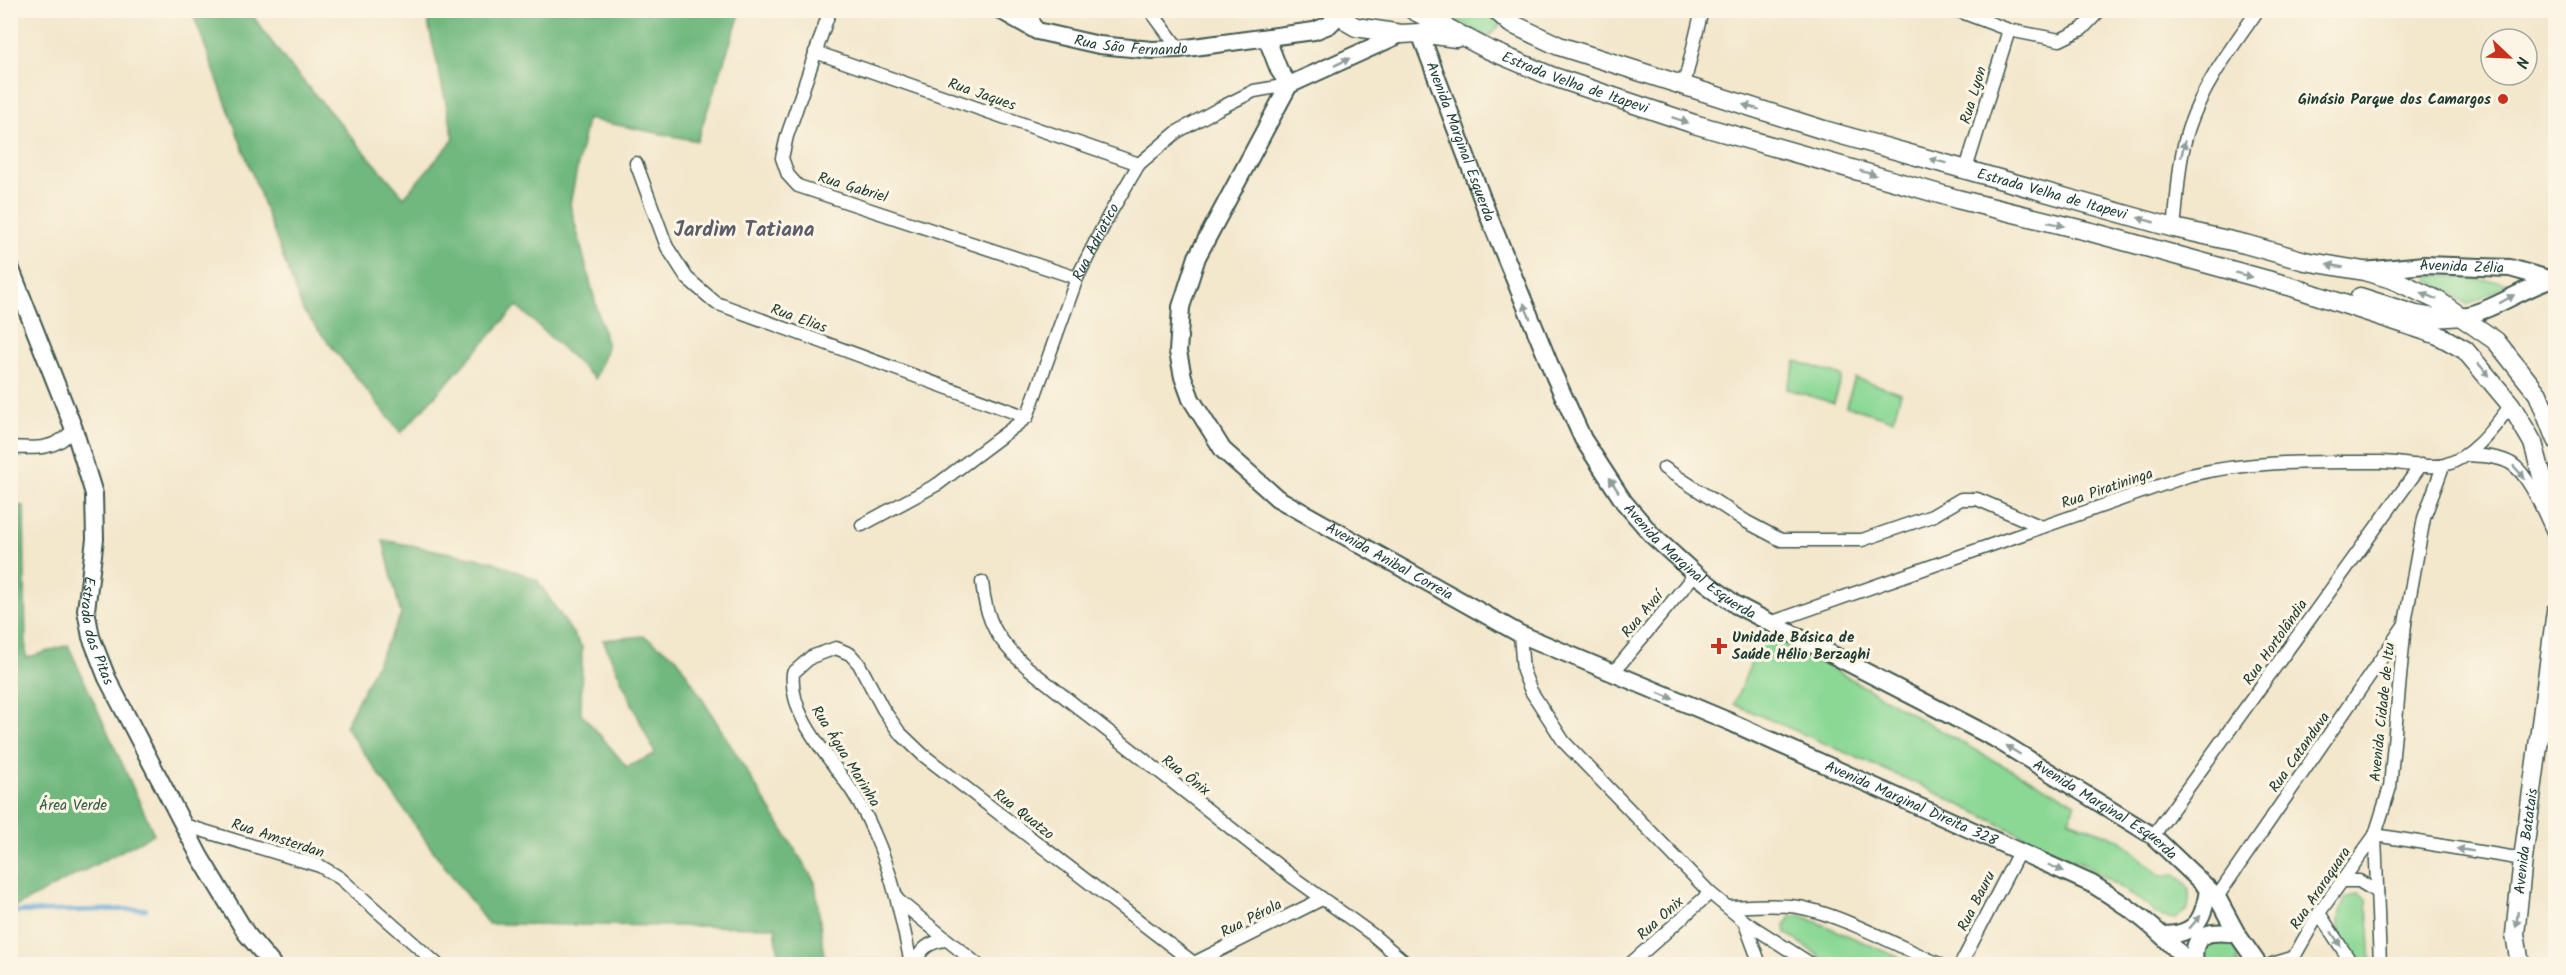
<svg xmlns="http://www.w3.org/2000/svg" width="2566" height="975" font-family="Kalam,sans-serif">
<rect width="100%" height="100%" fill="#fcf5e5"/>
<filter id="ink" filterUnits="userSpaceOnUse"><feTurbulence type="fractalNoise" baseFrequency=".0167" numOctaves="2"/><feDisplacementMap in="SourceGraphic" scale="12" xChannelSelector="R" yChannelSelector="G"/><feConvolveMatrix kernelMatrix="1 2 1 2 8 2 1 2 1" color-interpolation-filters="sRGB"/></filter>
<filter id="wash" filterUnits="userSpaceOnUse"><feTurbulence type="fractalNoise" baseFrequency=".008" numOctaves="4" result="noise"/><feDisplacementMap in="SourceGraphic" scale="24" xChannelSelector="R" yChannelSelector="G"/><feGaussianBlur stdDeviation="1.35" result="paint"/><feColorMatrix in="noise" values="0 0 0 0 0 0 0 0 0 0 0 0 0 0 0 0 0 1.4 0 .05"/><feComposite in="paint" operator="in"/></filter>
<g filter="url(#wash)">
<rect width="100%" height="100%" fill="#f3e7cc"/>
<!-- green -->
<g fill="#8bd895" stroke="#558a64" stroke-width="1.5">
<path d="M1434,11H1486L1501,24L1488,37Z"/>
<path d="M2431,274L2511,283L2468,305L2428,280Z"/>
<path d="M1796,361L1842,376L1834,403L1787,389Z"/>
<path d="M1855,378L1901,393L1893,420L1846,406Z"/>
<path d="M1765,630L1987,757L2076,803L2069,820L2119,839L2161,876L2175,874C2192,888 2190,888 2188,909L2175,919C2164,917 2154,917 2149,906L2082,863L2070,859L1920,785L1734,704Z"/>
<path d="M2359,894L2367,900L2371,964H2360C2342,941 2331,928 2345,899Z"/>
<path d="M1800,915L1914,964H1831L1786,933L1785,925L1789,918Z"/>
<path d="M2214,939L2231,941L2238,950L2237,960L2240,964H2206C2202,954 2204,946 2214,939Z"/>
</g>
<!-- forest -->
<g fill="#70b87e" stroke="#487a59" stroke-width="1.5">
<path d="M192,11H249L285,60L404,197L454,139L427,18L429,11H741L697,141L587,119L570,204L607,347L595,379L517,306L401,433L303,311Z"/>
<path d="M10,505L24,506L26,658L68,645L154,834L11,909Z"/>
<path d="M383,540L492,561L537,580L582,647L581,713L627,767L655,754L603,640L644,636L677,658L815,882L825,964H780L775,927L488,924L431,848L345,726L401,615Z"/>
</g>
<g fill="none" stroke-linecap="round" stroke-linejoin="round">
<!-- stream -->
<path stroke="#5ea4d4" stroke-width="4.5" d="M10,912L146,909"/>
</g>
</g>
<g filter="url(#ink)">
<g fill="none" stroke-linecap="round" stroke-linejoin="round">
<!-- minor casing -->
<g stroke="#3f564b" stroke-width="15">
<g id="minor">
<path d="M830,10L787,136L782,158L788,175L798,186L1077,278"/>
<path d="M1030,10L1037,31"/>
<path d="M1150,10L1179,49"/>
<path d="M1956,10L2009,30L2060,40L2082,29L2100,10"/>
<path d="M815,52L1139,164"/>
<path d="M1684,85L1702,10"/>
<path d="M636,163L667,247L687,278L716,303L1027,417"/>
<path d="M1966,169L2009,30"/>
<path d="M2174,228C2178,195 2178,159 2189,127C2203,85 2233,46 2258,10"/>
<path d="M10,447C36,449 56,450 74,429"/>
<path d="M2466,455C2481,456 2499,456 2512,464C2532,478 2545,517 2556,538"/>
<path d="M1664,468L1747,522L1781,540H1862L1932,516L1961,499H1977L2042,527"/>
<path id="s1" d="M862,525L938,484L1027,417L1077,278L1109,215L1139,164L1177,132L1218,109L1254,91L1289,85"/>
<path d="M982,582C986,623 998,641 1028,668L1294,878L1373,935L1407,964"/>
<path d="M1770,623L2190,475C2256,460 2313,462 2381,462C2397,462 2430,469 2444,465C2473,458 2494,427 2511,405"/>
<path d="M1520,634L1523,671L1531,691L1564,742L1710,893L1744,921L1811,964"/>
<path d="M1612,674L1695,574"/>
<path d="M184,825L320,866L340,878L437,964"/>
<path d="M2375,835L2523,859"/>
<path d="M2153,836L2421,465"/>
<path d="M2342,881H2359L2377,892"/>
<path d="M2217,897L2405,624"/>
<path d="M899,901L977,964"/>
<path d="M1729,907C1753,906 1775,904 1798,907C1840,914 1900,947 1939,964"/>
<path d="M2319,913L2352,964"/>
<path d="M1744,921L1760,964"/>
<path d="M1194,963L1322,899"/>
<path d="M911,964C902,919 893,875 874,833C866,814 857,797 845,781C823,749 789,714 793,673L811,657L836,648L850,654L859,664L883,709L899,732L923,755L1195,964"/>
<path d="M915,964C920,949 929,942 946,940"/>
<path d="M1630,964L1710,893"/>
<path d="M1961,964L2019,852"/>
<path d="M2272,964L2292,958"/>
<path d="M2290,964L2319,913L2375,835"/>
<path d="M2380,964L2375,835L2390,787L2405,623L2424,518L2443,466"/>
</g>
</g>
<!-- secondary casing -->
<g stroke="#3f564b" stroke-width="20">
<g id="secondary">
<path id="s2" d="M1000,10L1037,31L1099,45L1152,50L1179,49L1314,31L1329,25L1341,13"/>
<path id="s3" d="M1420,33L1489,217L1554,375L1583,439L1624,502L1653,536L1695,574L1736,605L1994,738L2153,836L2217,897L2237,934L2258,964"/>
<path d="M1267,39L1279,70L1289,85"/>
<path id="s4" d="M1289,85L1197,257L1181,307L1178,352L1183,377L1191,399L1223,450L1277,498L1520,634L1728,721L2092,884C2133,909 2158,929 2190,964"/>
<path d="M1289,85L1401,34"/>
<path id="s5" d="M10,267L74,429L94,494L95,539L86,610L91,637L107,678L200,857L246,933L272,964"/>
<path id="s6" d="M2364,271L2424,265L2510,268L2556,281"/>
<path d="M2463,316C2494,310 2520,290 2550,280"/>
<path d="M2163,935C2196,935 2204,919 2208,889"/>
<path d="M2195,964C2190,931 2212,930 2237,934"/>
</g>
</g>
<!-- primary casing -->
<g stroke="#3f564b" stroke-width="21">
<g id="primary">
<path d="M1340,10L1349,23L1356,27L1401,34L1420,33L1456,38"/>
<path id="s7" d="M1413,10L1487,49L1551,76L1694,124L1957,199L2091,232L2289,286L2438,335L2465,350L2511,405L2533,443L2556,528"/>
<path id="s8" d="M1496,10L1510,23L1559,46L1824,130L2174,228L2245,244L2305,261L2364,271L2392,279L2437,300L2496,341L2538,394L2556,440"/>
<path d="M2360,297L2416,315L2434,318L2463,316"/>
<path id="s9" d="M2520,964L2515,934L2523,859L2556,611"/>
</g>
</g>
<!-- minor -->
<use href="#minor" stroke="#fff" stroke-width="12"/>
<!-- secondary -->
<use href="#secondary" stroke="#fff" stroke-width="16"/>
<!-- primary -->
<use href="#primary" stroke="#fff" stroke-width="18"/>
</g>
<!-- one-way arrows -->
<defs><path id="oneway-solid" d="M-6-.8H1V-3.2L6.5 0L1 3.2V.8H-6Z" transform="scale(1.5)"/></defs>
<g fill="#8f9e9a">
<use href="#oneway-solid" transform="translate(1342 62) rotate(-26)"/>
<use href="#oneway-solid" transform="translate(1751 107) rotate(-163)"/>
<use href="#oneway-solid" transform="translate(1680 120) rotate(19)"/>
<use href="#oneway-solid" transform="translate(2183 149) rotate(-78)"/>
<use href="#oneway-solid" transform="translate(1938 161) rotate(-165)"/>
<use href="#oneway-solid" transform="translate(1868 173) rotate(15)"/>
<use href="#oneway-solid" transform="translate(2146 220) rotate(-164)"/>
<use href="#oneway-solid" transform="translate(2056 224) rotate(13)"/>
<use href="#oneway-solid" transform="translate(2335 266) rotate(-171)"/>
<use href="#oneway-solid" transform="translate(2244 275) rotate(15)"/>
<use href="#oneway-solid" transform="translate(2429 296) rotate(-156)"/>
<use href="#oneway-solid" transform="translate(2507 299) rotate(-29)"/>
<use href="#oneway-solid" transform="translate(1527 311) rotate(-113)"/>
<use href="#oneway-solid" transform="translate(2484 370) rotate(49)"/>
<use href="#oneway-solid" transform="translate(2519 472) rotate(48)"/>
<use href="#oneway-solid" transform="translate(1614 485) rotate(-123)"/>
<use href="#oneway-solid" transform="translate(1666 696) rotate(22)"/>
<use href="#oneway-solid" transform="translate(2013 750) rotate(-148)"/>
<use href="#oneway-solid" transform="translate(2465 850) rotate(-171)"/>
<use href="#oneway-solid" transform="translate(2056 868) rotate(23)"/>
<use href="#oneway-solid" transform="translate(2517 919) rotate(96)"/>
<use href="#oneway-solid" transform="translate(2195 922) rotate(-49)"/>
<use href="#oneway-solid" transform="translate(2336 939) rotate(57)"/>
</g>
</g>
<!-- markers -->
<g fill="#c8321e" stroke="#fcf5e5" stroke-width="2">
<circle cx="2503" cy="99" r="6"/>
<path d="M1716 637h6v6h6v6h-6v6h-6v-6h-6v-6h6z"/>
</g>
<g text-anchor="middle" stroke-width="6" stroke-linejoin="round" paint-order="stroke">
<!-- street labels -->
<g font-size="15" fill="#1f3d34" stroke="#fcf5e5">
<text dy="5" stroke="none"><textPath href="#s2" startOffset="138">Rua São Fernando</textPath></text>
<text dy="5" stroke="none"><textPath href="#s7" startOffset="178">Estrada Velha de Itapevi</textPath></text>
<text transform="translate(982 94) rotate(19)" y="5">Rua Jaques</text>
<text transform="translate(1973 95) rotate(-73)" y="5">Rua Lyon</text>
<text dy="5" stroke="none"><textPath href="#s3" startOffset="116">Avenida Marginal Esquerda</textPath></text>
<text transform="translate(853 187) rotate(17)" y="5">Rua Gabriel</text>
<text dy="5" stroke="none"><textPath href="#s8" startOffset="588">Estrada Velha de Itapevi</textPath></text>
<text dy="5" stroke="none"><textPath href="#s1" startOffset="386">Rua Adriatico</textPath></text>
<text dy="5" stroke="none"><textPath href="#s6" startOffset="98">Avenida Zélia</textPath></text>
<text transform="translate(799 318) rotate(20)" y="5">Rua Elias</text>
<text transform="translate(2107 488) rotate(-19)" y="5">Rua Piratininga</text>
<text dy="5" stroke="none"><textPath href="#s3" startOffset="602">Avenida Marginal Esquerda</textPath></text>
<text dy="5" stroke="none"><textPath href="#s4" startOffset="603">Avenida Anibal Correia</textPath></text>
<text transform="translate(1642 614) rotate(-50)" y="5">Rua Avaí</text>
<text dy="5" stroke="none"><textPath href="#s5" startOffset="381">Estrada das Pitas</textPath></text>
<text transform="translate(2275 642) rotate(-55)" y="5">Rua Hortolândia</text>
<text transform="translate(2382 712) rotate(-84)" y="5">Avenida Cidade de Itu</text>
<text transform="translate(2299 752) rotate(-55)" y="5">Rua Catanduva</text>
<text transform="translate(846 756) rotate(58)" y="5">Rua Água Marinha</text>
<text transform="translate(1186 775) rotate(38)" y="5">Rua Ônix</text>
<text dy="5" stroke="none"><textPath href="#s4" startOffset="1179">Avenida Marginal Direita 328</textPath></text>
<text dy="5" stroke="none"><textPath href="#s3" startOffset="1088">Avenida Marginal Esquerda</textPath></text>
<text transform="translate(1024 814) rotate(38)" y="5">Rua Quatzo</text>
<text transform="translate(278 838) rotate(18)" y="5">Rua Amsterdan</text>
<text dy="5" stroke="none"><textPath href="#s9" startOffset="124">Avenida Batatais</textPath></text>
<text transform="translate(2320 888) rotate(-56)" y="5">Rua Araraquara</text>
<text transform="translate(1976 901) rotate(-63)" y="5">Rua Bauru</text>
<text transform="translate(1251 918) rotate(-27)" y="5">Rua Pérola</text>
<text transform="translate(1660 918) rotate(-42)" y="5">Rua Onix</text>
</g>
<!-- poi labels -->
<g font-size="15" font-weight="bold" fill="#1f3d34" stroke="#fcf5e5" text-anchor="end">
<text x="2491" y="104">Ginásio Parque dos Camargos</text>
<text x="1732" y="642" text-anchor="start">Unidade Básica de<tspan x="1732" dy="17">Saúde Hélio Berzaghi</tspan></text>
</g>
<!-- park labels -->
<g font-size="15" fill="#355c47" stroke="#fcf5e5">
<text x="73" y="810">Área Verde</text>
</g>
<!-- district labels -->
<g font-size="21" font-weight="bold" fill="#5b5e6a" stroke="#fcf5e5">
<text x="744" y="236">Jardim Tatiana</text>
</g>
</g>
<!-- margin -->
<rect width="2566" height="975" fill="none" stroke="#fcf5e5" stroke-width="36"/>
<!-- north arrow -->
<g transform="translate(2509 57) rotate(113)"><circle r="28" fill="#fcf5e5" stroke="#a4ab9e" stroke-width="1.5"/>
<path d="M0-4.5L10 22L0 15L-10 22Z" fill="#c8321e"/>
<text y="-9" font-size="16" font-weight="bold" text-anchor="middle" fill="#1f3d34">N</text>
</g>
</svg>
